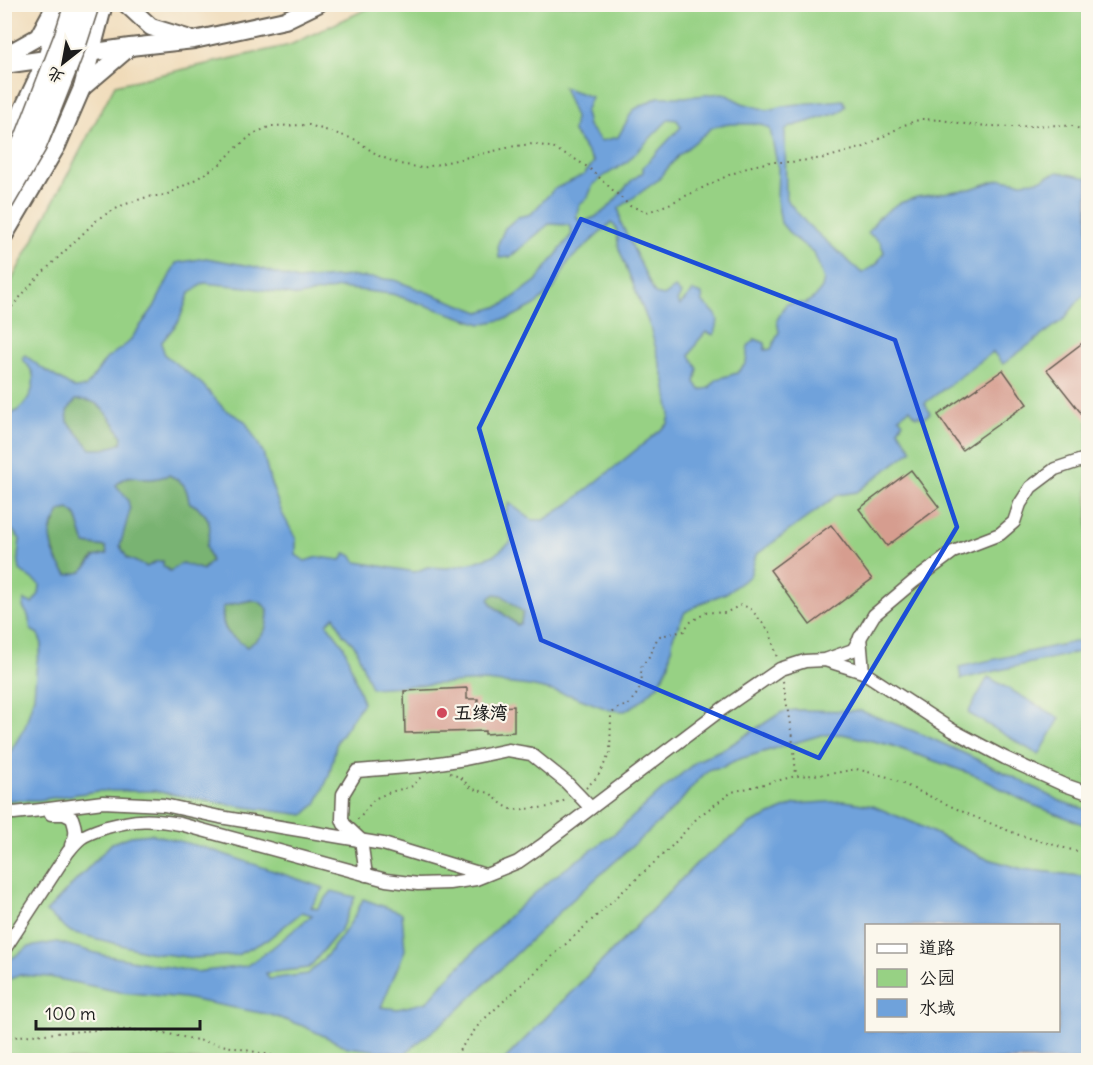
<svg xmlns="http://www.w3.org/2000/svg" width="1093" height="1065" font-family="Delius,'LXGW WenKai TC',sans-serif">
<rect width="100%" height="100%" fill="#fbf7ec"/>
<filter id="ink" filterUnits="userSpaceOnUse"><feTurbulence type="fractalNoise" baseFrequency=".0167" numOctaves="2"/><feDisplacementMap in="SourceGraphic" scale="12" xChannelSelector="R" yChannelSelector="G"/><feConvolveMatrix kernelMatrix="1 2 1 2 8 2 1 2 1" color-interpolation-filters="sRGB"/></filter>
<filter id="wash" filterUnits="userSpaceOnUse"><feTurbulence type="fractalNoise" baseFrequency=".008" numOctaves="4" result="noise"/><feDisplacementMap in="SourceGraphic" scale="24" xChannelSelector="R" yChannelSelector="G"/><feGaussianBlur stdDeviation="1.35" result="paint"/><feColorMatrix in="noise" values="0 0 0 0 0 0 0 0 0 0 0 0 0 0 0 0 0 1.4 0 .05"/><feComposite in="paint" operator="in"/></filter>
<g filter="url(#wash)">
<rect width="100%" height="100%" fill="#f0dbb9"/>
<!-- green -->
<path fill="#97d184" stroke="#5a7650" stroke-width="1.5" d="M375,5H1088V877L1022,869L982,857L914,823L697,863L627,936L504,1060H5V293L115,85L290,45Z"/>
<!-- forest -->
<g fill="#79b372" stroke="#4a6847" stroke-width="1.5">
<path d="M76,400C82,400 89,399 95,403C105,410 117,426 122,437L121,444L104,449H91L68,422L67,411Z"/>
<path d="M169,475C183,482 187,485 189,502C210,513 214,525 206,547L211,561L202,570L196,567L170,571L163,566V561L155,562L147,567L127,558L120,546L129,510L116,485C132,470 131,479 148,479C155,479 163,477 169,475Z"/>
<path d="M69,509L76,515L85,544L106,547L107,554L94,557L82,572L68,575L60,567L54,551L50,533L60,511Z"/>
<path d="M495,594L502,595L523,612L521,623L518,625L491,604L489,598Z"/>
<path d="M251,600L260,602L268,609C268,631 265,635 247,647C228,635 221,630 223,607C232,603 242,603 251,600Z"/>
</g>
<!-- water -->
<g fill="#6fa2db" stroke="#465f7c" stroke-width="1.5" fill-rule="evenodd">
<path d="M563,87L591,97L585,112L588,126L601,141L618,137L633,110L658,97H687L723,93L742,103L767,110L789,105L843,100L846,106L838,113L790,127L785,131L786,199L807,224L862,273L877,264L884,252L880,242L868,233L878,218L897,204L917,197L970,189L1001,179L1019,182L1037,181L1058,172L1088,178V292L1080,299L1064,319L1003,364L993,352L925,403L930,413L923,419L919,415L916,417L910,409L899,417L903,422L898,429L912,450L857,492L838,495L756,555L750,576L726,593L708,600L685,612L673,637L669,664L659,684L640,702L625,711L610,710L570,695L530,686L485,681L371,688L355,646L343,634L334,616L327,624L344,646L363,703L337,741L329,776L316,804L304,815L238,806L154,791H98L39,800H5V761L25,727L34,696L37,661L42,644L38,634L31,630L28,615L23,607L24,600L32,603L39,594L40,585L20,570L18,556L20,539L5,522V416C22,413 36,392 33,375C32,369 26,363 22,358L25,355L43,369L74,388L86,387L106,359L128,343L154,307L176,263L206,258L256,267L297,280L351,276L394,280L480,312L503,305L536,281L572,234L569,225L549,224L510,257L499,258L498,244L505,228L518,217L531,214L554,189L584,175L594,162L573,132L575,117ZM669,119L677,120L681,127L643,167V172L632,180L608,208L595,217L581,223L576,216L580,204L588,197L593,185L604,176L626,163ZM730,124H761L770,129L778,168L777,199L781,223L791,235L814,253L824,279L822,288L816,296L806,303L786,304L777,320L779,332L771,349L765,350V343L755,339L748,346L746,363L737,373L717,379L709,388L700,390L695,382L698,369L690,355L698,341L706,332L714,335C722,316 717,314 703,303L702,294L693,291L680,305L677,301L681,294L675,288L664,296L655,294L621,223L619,208L658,180L678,156L713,127ZM611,223L616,227L619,249L650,327L665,382L670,415L668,424L569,504L544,520H532L509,503L505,514L510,528L511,542L494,555L475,562L448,568L427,567L415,572L357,562L352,556L346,553L341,560L318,557L305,561L296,555V539L282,513L270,481L263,452L245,421L224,409L202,384L165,355L161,343L179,321L189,294L204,283L246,287L298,296L340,288L392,294L481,324L510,318L535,305L554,288L569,261ZM76,400C82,400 89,399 95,403C105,409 117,426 122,437L121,444L104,449H91L68,422L67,411ZM169,475C183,482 187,485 189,502C210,513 214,525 206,547L211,561L203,570L182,563L170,571L163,566V561L155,562L147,567L127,558L120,546L130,510L128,500L116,485C132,470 132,479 149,479C155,479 163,477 169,475ZM69,509L76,515L85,544L106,547L107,554L95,557L82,572L68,575C58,566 50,548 50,534C50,527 57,518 60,511ZM495,594L502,595L523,612L521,623L517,625L491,604L489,598ZM251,600L260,602L268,609C268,631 265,635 247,647C228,635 220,630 223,607C232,603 242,603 251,600Z"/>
<path d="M1088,639V650L961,679L959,667Z"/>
<path d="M988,677L1060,718L1039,755L968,713Z"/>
<path d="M795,710L861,711L924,735L974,758L1028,784L1062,802L1088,810V826L1028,803L977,776L890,745L842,734L821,735L736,760L723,767L710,769L697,781L680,802L668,814L570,902L454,1014L404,1054L347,1047L303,1026L271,1015L184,998L120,992L49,977L20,975L5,981V969L8,961L29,947L57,942L103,955L196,972L246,966L272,948L312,915L302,912L267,940L237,955L194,958L148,952L71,932L46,912L112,843L131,836L152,834L206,848L324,888L311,907L317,909L332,891L355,897L341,929L309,968L266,973L269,979L308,974L327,955L341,937L355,916L363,899L402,913L405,950L381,1007L398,1009L427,1002L448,978L508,917L550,880L615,833L661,791L697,761L729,746L782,712Z"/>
<path d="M845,801L873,806L914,823L982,857L1022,869L1088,877V1060H504L627,936L697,863L750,824L795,804ZM866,926H1058V1030H866Z"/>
</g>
<g id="blocks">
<!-- building -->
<g fill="#d69d8f">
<path d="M1089,338V423L1047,370Z"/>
<path d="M1003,370L1027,404L962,450L938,415Z"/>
<path d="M911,470L939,507L887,546L859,509Z"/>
<path d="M831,525L872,579L810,625L770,570Z"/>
<path d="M467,688V699H478V709L514,706V732L485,734V731L405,733L404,691Z"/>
</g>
</g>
</g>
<g filter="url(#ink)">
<use href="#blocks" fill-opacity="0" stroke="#665f53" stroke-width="1.5"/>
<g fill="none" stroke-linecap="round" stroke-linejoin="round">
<!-- minor casing -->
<g stroke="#665f53" stroke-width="15">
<g id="minor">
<path d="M860,637L863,672"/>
<path d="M825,660L853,650L874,615L913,582L953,552L1000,534L1014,522L1020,504L1031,487L1055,469L1085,459H1088"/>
<path d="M4,810L14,813L41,810L103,802L164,805L220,817L383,844L485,875"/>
<path d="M51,814H64L72,818C76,829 77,835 71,845"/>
<path d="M366,875L361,840L344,824L342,819L343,794L357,771L419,766L465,759L508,750L531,754L566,782L591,808"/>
<path d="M4,950L68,852C72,847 76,842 81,838C88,833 98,830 107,827C136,819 151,819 180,824L386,880L418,884L449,883L476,879L518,862L541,846L722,709L780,669L805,661L825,660L863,672L952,730L1005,758L1062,784L1088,793"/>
</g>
</g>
<!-- major casing -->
<g stroke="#665f53" stroke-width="20">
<g id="major">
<path d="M126,4L151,27L187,38"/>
<path d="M4,56L38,37L51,13"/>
<path d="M4,65L130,47L194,40L285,20L318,4"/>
<path d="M82,88L129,48"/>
<path d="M4,149L46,60L60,4"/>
<path d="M4,236L57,146L82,88L104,4"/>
</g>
</g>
<!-- path -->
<g stroke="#665f53" stroke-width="2" stroke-dasharray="1.5 4.5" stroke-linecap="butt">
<path d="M4,316L34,281L99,218L123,205L147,197L166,195L198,178L220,164L235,149L253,134L271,126L309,125L354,139L379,156L400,164L422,168L515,146L533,144L550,147L570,156L589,168L630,206L648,212L669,204L729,175L752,166L770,162H791L825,158L864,147L904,125L921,119L942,120L971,125L1013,127L1050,125L1072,126L1088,132"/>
<path d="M783,681L794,750L796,776"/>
<path d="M450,773L461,778L472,789L490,793L503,805L513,810L549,807L568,799"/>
<path d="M586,788L598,776L610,753L611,716L615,709L628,705L636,695L642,684L641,667L651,654L656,641L660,636L684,631L689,623L707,612L725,613L741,605L750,608L770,632L777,658"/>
<path d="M357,819H359L374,799L390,792L413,786L417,780L422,777"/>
<path d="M4,1040L19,1036L108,1029L154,1031L294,1060"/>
<path d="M452,1060L480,1023L670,848L698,817L732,792L796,776L830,774L856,769L888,777L970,815L1019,835L1079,852L1088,853"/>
</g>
<!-- minor -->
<use href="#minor" stroke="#fff" stroke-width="12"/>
<!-- major -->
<use href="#major" stroke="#fff" stroke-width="16"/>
<!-- highway-bridge casing -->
<g stroke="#665f53" stroke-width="21" stroke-linecap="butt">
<g id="highway-bridge">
<path d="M4,173L24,139L64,35L74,4"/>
<path d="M4,203L37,146L76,47L90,4"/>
</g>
</g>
<!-- highway-bridge -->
<use href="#highway-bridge" stroke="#fff" stroke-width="18"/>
</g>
</g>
<!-- marked area -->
<path fill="none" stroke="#1d4ed8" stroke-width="4.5" stroke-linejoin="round" d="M581,219L895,340L957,527L819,758L541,640L479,428Z"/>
<!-- markers -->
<circle fill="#d1495b" stroke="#fbf7ec" stroke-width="2" cx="442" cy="713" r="6"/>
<g text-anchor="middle" stroke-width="4.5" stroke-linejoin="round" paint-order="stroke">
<!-- poi labels -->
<g font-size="18" font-weight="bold" fill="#1c1c1c" stroke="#fbf7ec" text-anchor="start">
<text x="454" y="719">五缘湾</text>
</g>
</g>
<!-- margin -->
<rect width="1093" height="1065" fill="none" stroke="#fbf7ec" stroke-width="24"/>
<!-- legend -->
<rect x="865" y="924" width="195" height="108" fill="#fbf7ec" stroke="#a29f99" stroke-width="1.5"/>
<rect x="877" y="944" width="30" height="9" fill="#ffffff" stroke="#a29f99" stroke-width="1.5"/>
<text x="919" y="954" font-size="18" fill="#1c1c1c">道路</text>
<rect x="877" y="969" width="30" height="18" fill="#97d184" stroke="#a29f99" stroke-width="1.5"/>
<text x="919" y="984" font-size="18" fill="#1c1c1c">公园</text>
<rect x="877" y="999" width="30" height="18" fill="#6fa2db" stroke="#a29f99" stroke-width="1.5"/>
<text x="919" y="1014" font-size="18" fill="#1c1c1c">水域</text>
<!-- north arrow -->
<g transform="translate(63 63) rotate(211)" stroke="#fbf7ec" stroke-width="4.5" paint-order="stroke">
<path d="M0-4.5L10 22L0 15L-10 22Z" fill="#1c1c1c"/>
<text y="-9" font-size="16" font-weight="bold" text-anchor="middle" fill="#1c1c1c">北</text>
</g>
<!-- scale -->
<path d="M36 1020v9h164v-9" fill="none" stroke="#1c1c1c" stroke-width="3"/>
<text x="45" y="1020" font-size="18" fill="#1c1c1c" stroke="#fbf7ec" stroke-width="4.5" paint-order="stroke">100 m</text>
</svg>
